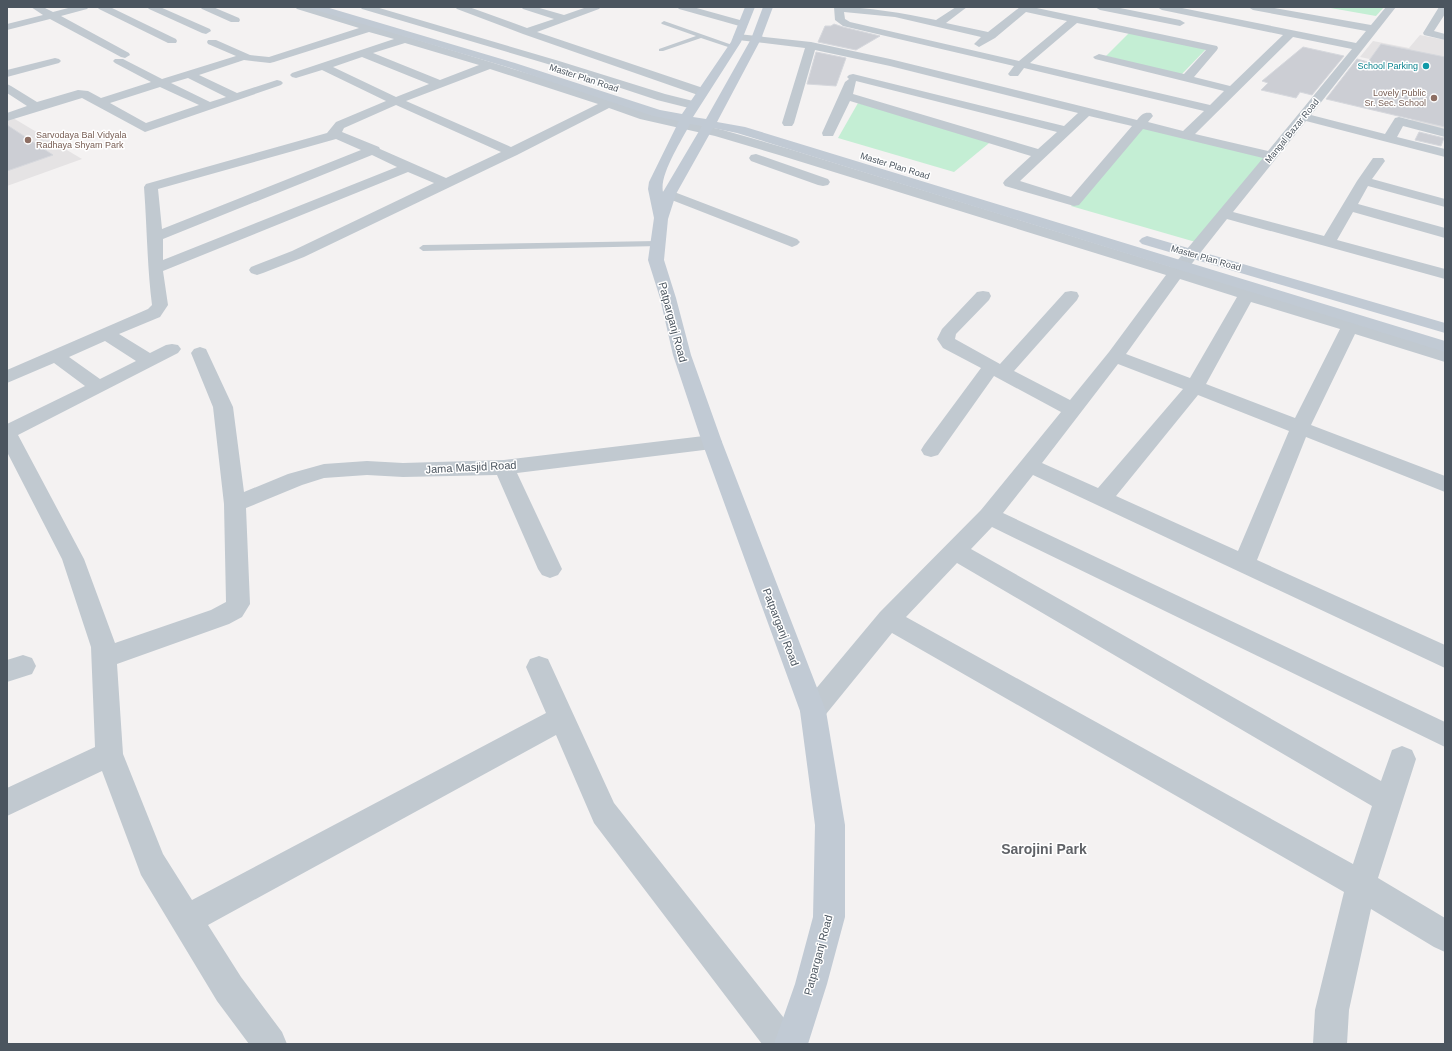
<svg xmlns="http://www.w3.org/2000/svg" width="1452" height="1051" font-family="Helvetica,sans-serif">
<rect width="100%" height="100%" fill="#f4f2f2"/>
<!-- education -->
<g fill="#e5e3e4">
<path d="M1420,35L1445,40V131L1410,123L1437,73L1360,57L1373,41L1409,48Z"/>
<path d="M13,118L82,159L7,186V120Z"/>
</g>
<!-- green -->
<g fill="#c4eed4">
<path d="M1325,7H1384L1376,16Z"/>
<path d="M1130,32L1207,48L1181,75L1106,56Z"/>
<path d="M858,103L994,139L954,172L838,138Z"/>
<path d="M1139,124L1272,156L1199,243L1071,206Z"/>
</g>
<!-- building -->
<g fill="#ccced4" stroke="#d6d8dd">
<path d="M834,24L843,27L880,36L856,50L818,42L825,26H831Z"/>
<path d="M1381,44L1445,57V127L1326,99L1357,59L1368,62Z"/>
<path d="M1303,47L1344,56L1312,95L1300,92L1296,98L1261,90L1268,83L1262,81Z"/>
<path d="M816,52L846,58L836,86L807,84Z"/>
<path d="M7,125L53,155L7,171Z"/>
<path d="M1419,132L1444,138L1441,146L1415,140Z"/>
</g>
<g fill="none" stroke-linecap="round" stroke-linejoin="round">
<!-- lane -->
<g fill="#c1c9d0" fill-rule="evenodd">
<path d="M664,21L735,46L736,47L731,48L701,38L663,51H659V49L696,36L662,24L661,23Z"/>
<path d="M657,241L661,244L660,246L423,251L419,248L423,245Z"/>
</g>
<!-- street -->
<g fill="#c1c9d0" fill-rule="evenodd">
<path d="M31,7H43L53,12L72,7H89L87,9L61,16L129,53L130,55L125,58L121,57L50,19L7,30V24L43,15Z"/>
<path d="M97,7H110L176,39L177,41L176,43H168L99,9Z"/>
<path d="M147,7H160L210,29L211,31L206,34L202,33L149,9Z"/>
<path d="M200,7H213L239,18L240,20L239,22H231L202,9Z"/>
<path d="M295,7H310L546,79L648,113L723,130L789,149L1172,267L1263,158L1143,129L1079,205L1074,206L1005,186L1003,183L1005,180L1031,156L850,101L833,136H823L822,133L845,82L849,79L847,77L849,75L853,74L1064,126L1078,113L890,66L815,50L794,123L792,126H784L782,123L805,48L738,40L733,37L738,34L811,42L890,59L1137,120C1142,114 1144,112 1151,113L1153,116L1148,122L1183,131L1204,111L1024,68L1018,76H1010L1008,74L1014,66L843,26L835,20L834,7C869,7 902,13 936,20L956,7H967L946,23L988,32L1020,7H1032L1217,46L1218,48L1217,50L1194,77L1230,86L1283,35L1162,10L1157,7H1177L1356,43L1366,31L1253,10L1248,7H1269L1371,25L1386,7H1396L1311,115L1385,134L1395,118L1399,117L1445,129V137L1403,126L1397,137L1445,149V157L1306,121L1233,212L1324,236L1357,181L1373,158H1383L1385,161L1372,179L1445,199V207L1368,186L1358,204L1445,228V238L1353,212L1337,240L1445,269V279L1227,219L1186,271L1445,350V362L1355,334L1311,425L1445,476V492L1306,437L1257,560L1445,645V668L1033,475L1003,513L1445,722V747L992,527L971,549L1381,781L1392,750L1402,746L1412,750L1416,759L1378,878L1445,918V952L1434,947L1371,909L1349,1010L1347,1044H1313L1315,1010L1344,892L892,633L822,719L813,723L804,719L800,711L804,703L880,612L981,510L1061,412L994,376L938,455L931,457L924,455L921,450L924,445L981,368L943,348L937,339L942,329L977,292L983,291L989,292L991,296L989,300L956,334L955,339L1000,364L1065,292L1071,291L1077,292L1079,296L1077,300L1014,371L1070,400L1109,352L1166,275L779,155L715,136L640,119L609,108L517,155L304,257L263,273L257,275L251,273L249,270L251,267L292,251L434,183L408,172L163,271L168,305L160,317L119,334L150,353L166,345L172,344L178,345L181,349L178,353L18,435L84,559L115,643L211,610L226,602L224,504L213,407L191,353L194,349L200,347L206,349L233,407L244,492L288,474L324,464L367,461L403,463L504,460L712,435L719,437L722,442L719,447L712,449L517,473L562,569L558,575L550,578L542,575L538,569L497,475L403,477L367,475L324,478L302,485L246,508L250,604L242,617L229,624L117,664L123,754L163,854L192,900L546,713L526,667L530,659L539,656L548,659L614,803L795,1032L800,1044H762L594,823L556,735L208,925L241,977L282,1032L287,1044H249L217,1001L141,875L102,771L7,816V788L95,747L91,647L62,559L7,452V424L85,386L54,363L7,383V370L148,309L152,305C147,266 147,226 144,187L146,184L327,133L336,122L386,101L322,70L296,78L292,77L290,75L292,73L394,39L369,32L274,62L270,63L244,60L199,75L237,93L277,80L281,81L283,83L281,85L145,132L82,98L7,121V113L27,106L7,93V84L11,86L37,102L78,90L88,91L101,98L151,82L115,63L113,61L115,59H123L162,79L236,56L208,44L207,42L208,40H216L250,55L269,57L359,28L297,9ZM844,12L895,17L981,37L974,44L979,47L995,38L1026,12L1067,21L1019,61L850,22L845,19ZM1077,23L1206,50L1184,74L1099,54L1093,57L1095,59L1224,91L1210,105L1030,63ZM1293,37L1352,49L1268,151L1195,134ZM405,43L479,65L440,80L373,53ZM362,57L429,84L396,97L333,67ZM490,69L598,104L511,147L406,101ZM188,78L226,97L210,102L171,83ZM856,81L1057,132L1038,149L853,94ZM160,87L199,105L146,123L110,103ZM396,105L501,152L446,178L380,149L379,147L342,132L344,128ZM1089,116L1132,126L1071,197L1020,181ZM336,139L361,150L162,229L158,189ZM372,155L397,167L163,260V239ZM1180,279L1237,297L1190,378L1126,354ZM1251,302L1340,329L1295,418L1206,384ZM105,341L136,361L100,379L69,357ZM1118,364L1183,389L1098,488L1042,463ZM1198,395L1289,431L1238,551L1116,496ZM957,563L1372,806L1353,864L906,617Z"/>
<path d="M360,7H376L559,61L665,94L697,102L699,105L697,108L693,109L657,100L551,65L362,9Z"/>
<path d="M455,7H469L527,28L554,19L523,9L521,7H536L564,15L587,7H601L599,9L537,32L706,89L708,92L706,95H698L523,34L457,9Z"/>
<path d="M677,7H693L747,22L748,24L743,27L679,9Z"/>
<path d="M1095,7H1115L1180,20L1185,23L1180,26L1100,10Z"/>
<path d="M1439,7H1445V14L1434,31L1445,34V40L1424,35L1423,33Z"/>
<path d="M55,58L59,59L61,61L59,63L7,77V70Z"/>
<path d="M756,154L828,179L830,182L828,185L823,186L818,185L751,161L749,158L751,155Z"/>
<path d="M669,190L797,239L800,242L797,245L792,247L787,245L664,197L662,194L664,191Z"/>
<path d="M23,655L32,658L36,666L32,674L7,682V660Z"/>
</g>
<!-- secondary -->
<g fill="#c1cad4" fill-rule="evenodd">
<path d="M310,7H326L515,63L660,110L682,114L731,42L745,7H755L741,42L693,117L706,119L751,39L763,7H773L761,39L717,122L745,127L1445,341V352L737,133L713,128L676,194L668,219L664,260L676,298L691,355L722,442L826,711L845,825V917L827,984L808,1044H774L795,984L813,917L815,825L800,711L702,442L673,355L660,298L648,260L654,218L648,189L649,182L679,121L653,116L507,67L312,9ZM690,124L702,126L663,192C659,175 682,140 690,124Z"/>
<path d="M1147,236L1445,323V333L1142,244L1139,241L1142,238Z"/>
</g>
</g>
<!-- markers -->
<circle fill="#0f9aa8" stroke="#fff" stroke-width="1.5" cx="1426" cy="66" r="4"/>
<g fill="#8d6e63" stroke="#fff" stroke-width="1.5">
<circle cx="1434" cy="98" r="4"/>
<circle cx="28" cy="140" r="4"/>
</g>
<g text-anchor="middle" stroke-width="3" stroke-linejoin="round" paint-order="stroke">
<!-- far-culture labels -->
<g font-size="9" fill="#0d838f" stroke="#fff" text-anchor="end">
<text x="1418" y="69">School Parking</text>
</g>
<!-- far-street labels -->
<g font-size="9" fill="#4b555f" stroke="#fff">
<text transform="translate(584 78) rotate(18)" y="3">Master Plan Road</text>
<text transform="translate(1292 131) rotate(-51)" y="3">Mangal Bazar Road</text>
<text transform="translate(895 166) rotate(17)" y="3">Master Plan Road</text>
<text transform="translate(1206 258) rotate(16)" y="3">Master Plan Road</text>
</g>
<!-- far-education labels -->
<g font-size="9" fill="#785e54" stroke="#fff" text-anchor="end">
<text x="1426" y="96">Lovely Public<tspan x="1426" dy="10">Sr. Sec. School</tspan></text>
<text x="36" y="138" text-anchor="start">Sarvodaya Bal Vidyala<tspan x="36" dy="10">Radhaya Shyam Park</tspan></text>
</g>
<!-- street labels -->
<g font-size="11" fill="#4b555f" stroke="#fff">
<text transform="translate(673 322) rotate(75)" y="4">Patparganj Road</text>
<text transform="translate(471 467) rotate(-3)" y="4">Jama Masjid Road</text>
<text transform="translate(781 627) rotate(69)" y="4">Patparganj Road</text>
<text transform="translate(818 955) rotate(-75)" y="4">Patparganj Road</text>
</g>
<!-- near-neighbourhood labels -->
<g font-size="14" font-weight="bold" fill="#5f6267" stroke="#fff">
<text x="1044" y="854">Sarojini Park</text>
</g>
</g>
<!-- border -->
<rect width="1452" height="1051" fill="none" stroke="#4b555f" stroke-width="16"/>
</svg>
